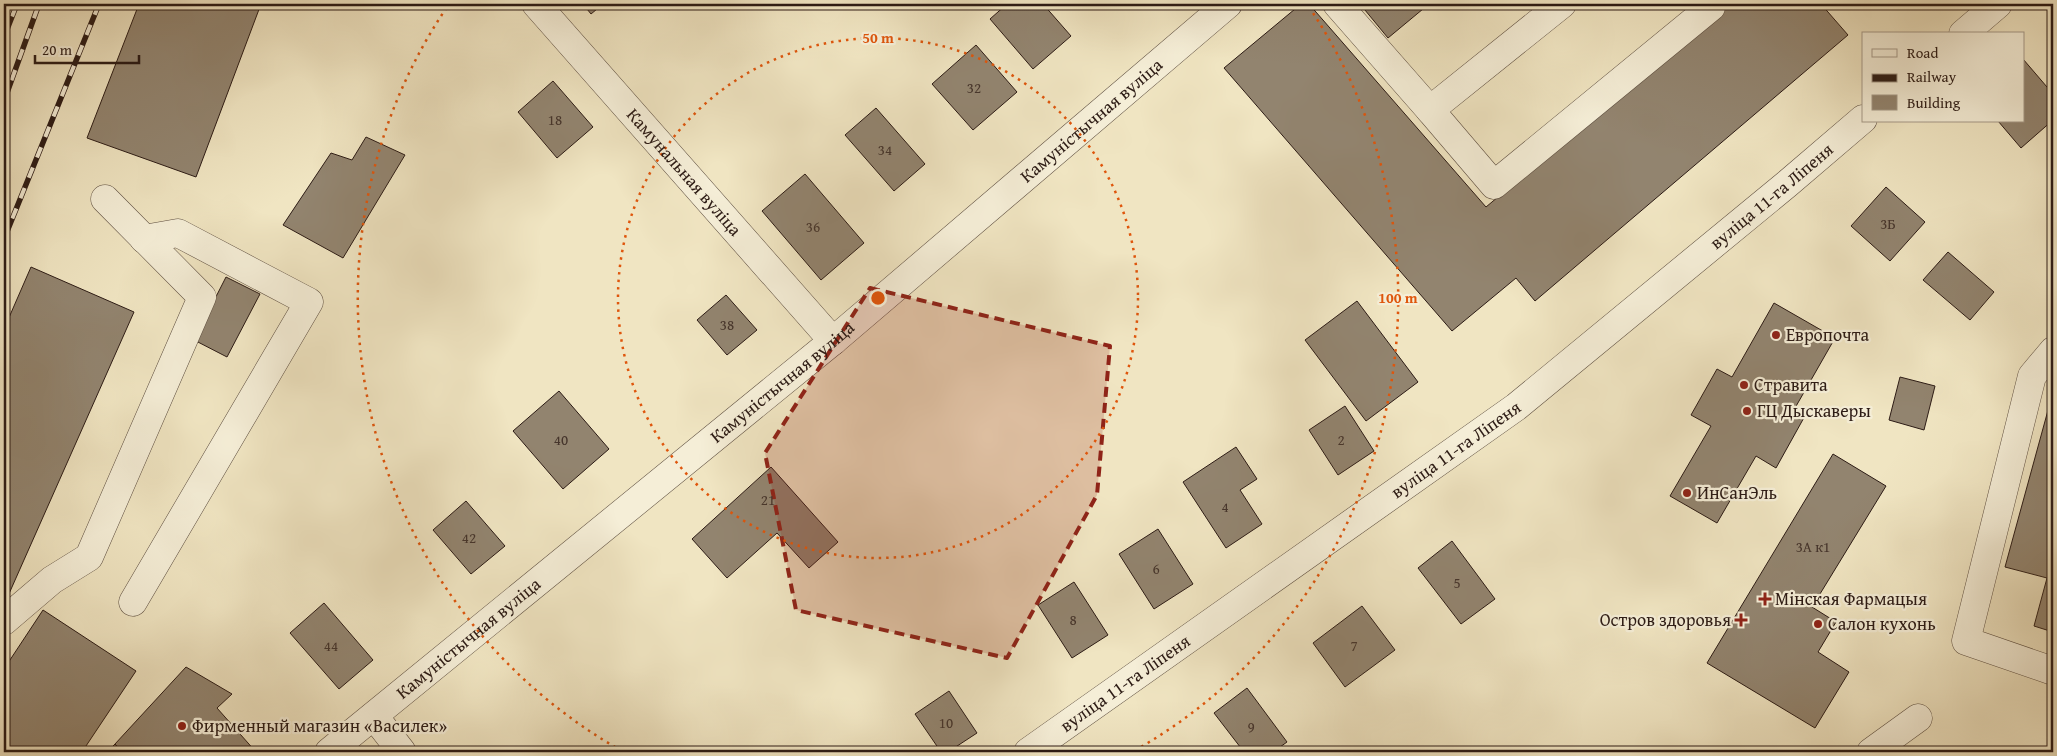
<svg xmlns="http://www.w3.org/2000/svg" width="2057" height="756" font-family="'Gentium Book Plus',serif">
<rect width="100%" height="100%" fill="#f0e5c2"/>
<filter id="stains"><feTurbulence type="fractalNoise" baseFrequency=".004" numOctaves="4"/><feColorMatrix values="0 0 0 0 .2 0 0 0 0 .09 0 0 0 0 .02 0 0 0 .5 -.17"/></filter>
<radialGradient id="worn" r=".72"><stop offset=".6" stop-color="#630" stop-opacity="0"/><stop offset="1" stop-color="#630" stop-opacity=".3"/></radialGradient>
<!-- building -->
<g fill="#92846f" stroke="#2c1b15">
<path d="M139,4H261L196,177L87,138Z"/>
<path d="M583,4H603L591,14Z"/>
<path d="M1007,4H1043L1071,36L1033,69L990,19Z"/>
<path d="M1301,4H1309L1486,207L1728,4H1821L1848,35L1535,301L1516,278L1452,331L1224,68Z"/>
<path d="M1360,4H1429L1388,38Z"/>
<path d="M976,45L1017,92L973,130L932,84Z"/>
<path d="M2023,59L2053,94V120L2021,148L1998,121H2023Z"/>
<path d="M553,81L593,127L557,158L518,112Z"/>
<path d="M876,108L925,164L894,191L845,135Z"/>
<path d="M366,137L405,155L343,258L283,225L331,153L352,160Z"/>
<path d="M805,174L864,243L821,280L762,211Z"/>
<path d="M1886,187L1925,222L1890,261L1851,226Z"/>
<path d="M1948,252L1994,292L1970,320L1923,280Z"/>
<path d="M31,267L134,312L4,605V329Z"/>
<path d="M226,277L260,294L227,357L194,340Z"/>
<path d="M726,295L757,330L727,355L697,320Z"/>
<path d="M1357,301L1418,382L1366,421L1305,340Z"/>
<path d="M1774,303L1835,338L1795,408L1806,414L1776,468L1756,456L1717,523L1670,496L1711,426L1691,415L1717,369L1732,377Z"/>
<path d="M1900,377L1935,386L1924,430L1889,420Z"/>
<path d="M559,391L609,449L563,489L513,431Z"/>
<path d="M2053,392V632L2034,626L2047,578L2005,567Z"/>
<path d="M1345,406L1374,451L1338,475L1309,430Z"/>
<path d="M1236,447L1257,479L1240,490L1262,524L1226,548L1183,482Z"/>
<path d="M1833,454L1886,486L1812,607L1836,622L1818,652L1849,672L1815,728L1707,663Z"/>
<path d="M771,467L838,542L809,568L777,533L727,578L692,539Z"/>
<path d="M466,501L505,546L471,574L433,530Z"/>
<path d="M1158,529L1193,584L1154,609L1119,554Z"/>
<path d="M1452,541L1495,599L1461,624L1418,568Z"/>
<path d="M1074,582L1108,635L1072,658L1038,605Z"/>
<path d="M324,603L373,660L339,689L290,633Z"/>
<path d="M1362,606L1395,650L1345,687L1313,643Z"/>
<path d="M43,610L136,671L82,752H4V669Z"/>
<path d="M186,667L232,694L217,708L256,752H122L115,744Z"/>
<path d="M1247,688L1287,742L1273,752H1244L1214,713Z"/>
<path d="M949,691L977,733L948,752H941L915,714Z"/>
<path d="M115,744L122,752H107Z"/>
</g>
<g fill="none" stroke-linecap="round" stroke-linejoin="round">
<!-- minor casing -->
<g stroke="#5d4e40" stroke-width="29">
<g id="minor">
<path id="s1" d="M536,4L833,341"/>
<path d="M1337,4L1430,110L1562,4"/>
<path d="M1963,34L1998,4"/>
<path d="M1430,110L1494,185L1711,7L1708,4"/>
<path d="M2053,351L2032,376L1966,641L2053,671"/>
<path d="M133,602L309,302L178,233L144,239"/>
<path d="M4,621L52,580L89,557L202,297L105,199"/>
<path d="M374,716L402,752"/>
<path id="s2" d="M329,752L833,341L1228,4"/>
<path id="s3" d="M1028,752L1516,407L1787,184L1863,119"/>
<path d="M1871,752L1918,718"/>
</g>
</g>
<!-- minor -->
<use href="#minor" stroke="#f5eed7" stroke-width="28"/>
<!-- rail casing -->
<g stroke="#2c1b15" stroke-width="5.5">
<g id="rail">
<path d="M4,37L17,4"/>
<path d="M4,101L39,4"/>
<path d="M4,239L99,4"/>
</g>
</g>
<!-- rail -->
<use href="#rail" stroke="#f5eed7" stroke-width="4" stroke-dasharray="11" stroke-linecap="butt"/>
</g>
<!-- marked area -->
<path fill="#8f2418" fill-opacity="0.2" stroke="#8f2418" stroke-width="4" stroke-dasharray="10 6" stroke-linejoin="round" d="M870,288L1110,346L1097,495L1007,658L796,610L765,453Z"/>
<!-- distance rings -->
<g fill="none" stroke="#df560c" stroke-width="2.5" stroke-dasharray="2.5 5">
<circle cx="878" cy="298" r="260"/>
<path d="M622 751A520 520 0 0 1 447 7M1309 7A520 520 0 0 1 1134 751"/>
</g>
<!-- markers -->
<g fill="#8f2418" stroke="#f5eed7" stroke-width="2">
<circle cx="1776" cy="335" r="5"/>
<circle cx="1744" cy="385" r="5"/>
<circle cx="1747" cy="411" r="5"/>
<circle cx="1687" cy="493" r="5"/>
<path d="M1762.5 591.5h5v5h5v5h-5v5h-5v-5h-5v-5h5z"/>
<path d="M1738.5 612.5h5v5h5v5h-5v5h-5v-5h-5v-5h5z"/>
<circle cx="1818" cy="624" r="5"/>
<circle cx="182" cy="726" r="5"/>
</g>
<g text-anchor="middle" stroke-width="4.5" stroke-linejoin="round" paint-order="stroke">
<!-- number labels -->
<g font-size="15" fill="#46352c">
<text x="974" y="93">32</text>
<text x="555" y="125">18</text>
<text x="885" y="155">34</text>
<text x="1888" y="229">3Б</text>
<text x="813" y="232">36</text>
<text x="727" y="330">38</text>
<text x="561" y="445">40</text>
<text x="1341" y="445">2</text>
<text x="768" y="505">21</text>
<text x="1225" y="512">4</text>
<text x="469" y="543">42</text>
<text x="1813" y="552">3А к1</text>
<text x="1156" y="574">6</text>
<text x="1457" y="588">5</text>
<text x="1073" y="625">8</text>
<text x="331" y="651">44</text>
<text x="1354" y="651">7</text>
<text x="946" y="728">10</text>
<text x="1251" y="732">9</text>
</g>
<!-- street labels -->
<g font-size="18" fill="#2c1b15" stroke="#f5eed7">
<text dy="6" stroke="none"><textPath href="#s2" startOffset="990">Камуністычная вуліца</textPath></text>
<text dy="6" stroke="none"><textPath href="#s1" startOffset="224">Камунальная вуліца</textPath></text>
<text dy="6" stroke="none"><textPath href="#s3" startOffset="929">вуліца 11-га Ліпеня</textPath></text>
<text dy="6" stroke="none"><textPath href="#s2" startOffset="585">Камуністычная вуліца</textPath></text>
<text dy="6" stroke="none"><textPath href="#s3" startOffset="524">вуліца 11-га Ліпеня</textPath></text>
<text dy="6" stroke="none"><textPath href="#s2" startOffset="180">Камуністычная вуліца</textPath></text>
<text dy="6" stroke="none"><textPath href="#s3" startOffset="119">вуліца 11-га Ліпеня</textPath></text>
</g>
<!-- poi labels -->
<g font-size="18" fill="#2c1b15" stroke="#f5eed7" text-anchor="start">
<text x="1786" y="341">Европочта</text>
<text x="1754" y="391">Стравита</text>
<text x="1757" y="417">ГЦ Дыскаверы</text>
<text x="1697" y="499">ИнСанЭль</text>
<text x="1775" y="605">Мінская Фармацыя</text>
<text x="1731" y="626" text-anchor="end">Остров здоровья</text>
<text x="1828" y="630">Салон кухонь</text>
<text x="192" y="732">Фирменный магазин «Василек»</text>
</g>
</g>
<circle cx="878" cy="298" r="8" fill="#df560c" stroke="#f5eed7" stroke-width="2.5"/>
<g font-size="15" text-anchor="middle" font-weight="bold" fill="#df560c" stroke="#f5eed7" stroke-width="4.5" stroke-linejoin="round" paint-order="stroke">
<text x="878" y="43">50 m</text>
<text x="1398" y="303">100 m</text>
</g>
<!-- margin -->
<rect width="2057" height="756" fill="none" stroke="#f0e5c2" stroke-width="20"/>
<rect x="5" y="5" width="2047" height="746" fill="none" stroke="#2c1b15" stroke-width="2.5"/>
<rect x="10" y="10" width="2037" height="736" fill="none" stroke="#2c1b15"/>
<!-- legend -->
<rect x="1862" y="32" width="162" height="90" fill="#f5eed7" stroke="#a59a89"/>
<rect x="1872" y="49" width="25" height="8" fill="#f5eed7" stroke="#a59a89"/>
<text x="1907" y="58" font-size="15" fill="#2c1b15">Road</text>
<rect x="1872" y="74" width="25" height="8" fill="#2c1b15" stroke="#a59a89"/>
<text x="1907" y="82" font-size="15" fill="#2c1b15">Railway</text>
<rect x="1872" y="95" width="25" height="15" fill="#92846f" stroke="#a59a89"/>
<text x="1907" y="108" font-size="15" fill="#2c1b15">Building</text>
<!-- scale -->
<path d="M35 55v8h104v-8" fill="none" stroke="#2c1b15" stroke-width="2.5"/>
<text x="42" y="55" font-size="15" fill="#2c1b15" stroke="#f5eed7" stroke-width="4" paint-order="stroke">20 m</text>
<rect width="100%" height="100%" filter="url(#stains)"/>
<rect width="100%" height="100%" fill="url(#worn)"/>
</svg>
